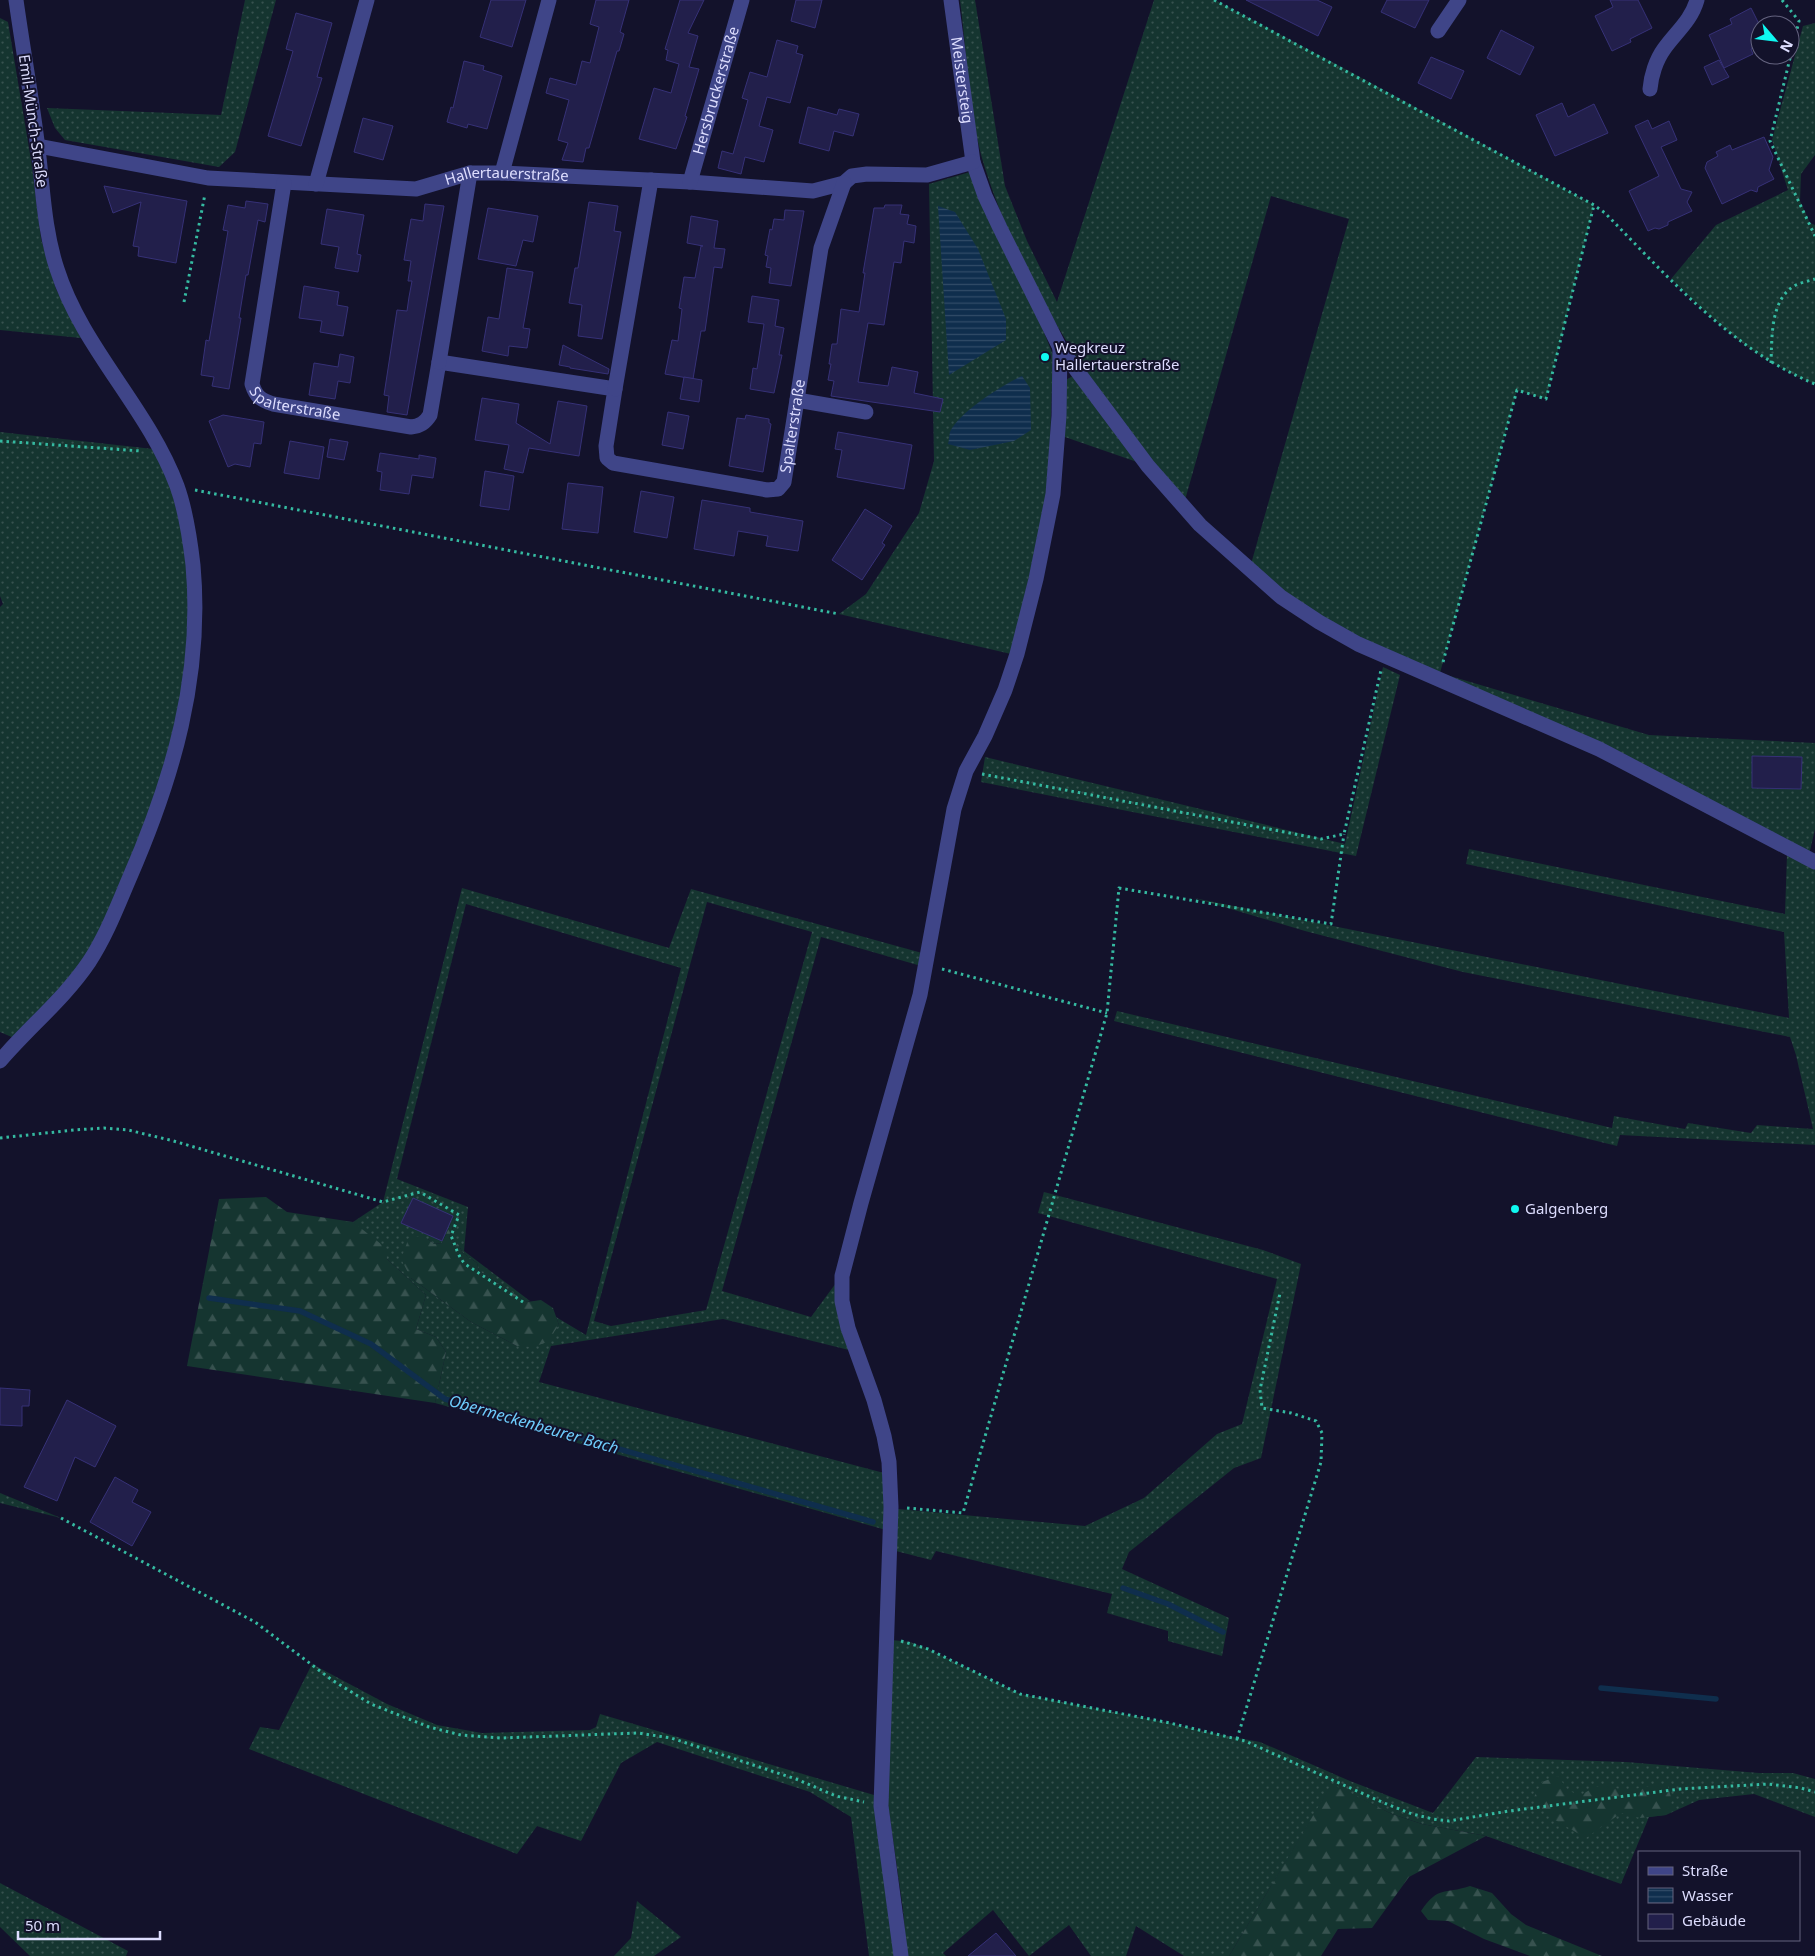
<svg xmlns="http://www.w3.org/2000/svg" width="1815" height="1956" font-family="'Noto Sans',sans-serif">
<defs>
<pattern id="grass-dots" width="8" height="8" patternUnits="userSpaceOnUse" patternTransform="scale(1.25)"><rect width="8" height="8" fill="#153530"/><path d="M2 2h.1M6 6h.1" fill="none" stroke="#37524f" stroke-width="1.8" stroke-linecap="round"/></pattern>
<pattern id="forest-firs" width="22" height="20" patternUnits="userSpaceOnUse" patternTransform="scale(1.25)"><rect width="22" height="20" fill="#153530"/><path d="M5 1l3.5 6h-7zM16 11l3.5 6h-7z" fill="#37524f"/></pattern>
<pattern id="water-rules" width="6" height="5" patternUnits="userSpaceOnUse" patternTransform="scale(1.25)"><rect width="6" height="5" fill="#0f2e4d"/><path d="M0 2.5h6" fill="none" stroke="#324c68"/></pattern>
</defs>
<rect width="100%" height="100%" fill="#13122b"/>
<!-- grass -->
<g fill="url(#grass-dots)" fill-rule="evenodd">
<path d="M245,0H276L235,152L219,167L65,140L55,128L47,108L221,115Z"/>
<path d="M960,0H975L1005,186L1027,241L1057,302L1154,0H1215L1347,70L1594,205L1546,399L1517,390L1440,673L1649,735L1815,743V829L1809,855L1347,632C1313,613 1280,591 1251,564L1349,219L1271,196L1185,500C1163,475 1139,449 1119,422C1066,345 1013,258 985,168C969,117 967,54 960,0Z"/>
<path d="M0,18L8,22L31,160L41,239L56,289L81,338L0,330Z"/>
<path d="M1815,23V155L1801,174L1800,201L1810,223L1815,225V384C1755,360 1717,323 1671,279L1716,225L1788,190L1772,140L1803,26Z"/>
<path d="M970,172L1043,330L1053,355L1049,471L1044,513L1011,654L839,614L866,594L919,513L934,461L929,184Z"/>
<path d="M1076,374L1137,462L1065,437L1066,380Z"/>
<path d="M0,432L153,449L169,483L178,514L188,562L190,621L185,685L156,797L106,921L77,970L14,1038L0,1032V607L3,604L0,596Z"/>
<path d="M1383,667L1400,675L1356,856L981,782L985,757L1345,844Z"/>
<path d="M1469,849L1785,914L1787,854L1815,868V1145L1620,1135L1617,1146L1114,1021L1117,1011L1612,1128L1614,1116L1685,1129L1688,1123L1751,1133L1757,1125L1813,1129L1796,1055L1790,1037L1463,972L1305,931L1194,898L1789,1018L1784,932L1466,864Z"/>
<path d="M462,888L669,948L691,889L922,953L921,966L821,937L722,1291L811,1317L836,1283L849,1350L723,1319L551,1346L539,1382L884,1473L886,1530L435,1403L446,1352L436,1337L416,1329L426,1295L387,1259L353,1222L383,1202ZM707,902L812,932L706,1310L611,1326L594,1321ZM466,904L681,968L586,1335L556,1317L559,1325L517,1346L471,1322L411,1278L428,1239L434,1244L442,1243L454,1217L456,1219L449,1238L458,1244L463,1253L477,1263L479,1271L527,1302L530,1301L464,1251L468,1207L397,1179Z"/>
<path d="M1044,1192L1263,1250L1301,1264L1261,1458L1234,1468L1129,1552L1122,1569L1229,1618L1222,1656L1168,1641V1631L1107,1613L1112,1594L936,1551L931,1560L896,1551L898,1509L1085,1526L1144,1498L1217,1434L1242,1424L1277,1279L1038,1213Z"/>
<path d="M0,1493L61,1518L0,1503Z"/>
<path d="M892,1640L910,1642L928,1649L1020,1694L1170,1723L1206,1732L1260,1742L1350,1781L1433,1813L1476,1757L1626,1762L1759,1773H1793L1815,1779V1817L1754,1794L1699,1800L1666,1815L1649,1817L1621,1884L1486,1836L1422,1824L1392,1814L1332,1785L1229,1956H1184L1136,1926L1126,1956H1091L1069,1925L1029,1956L993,1910L943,1953L946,1956H907L903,1909L888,1804Z"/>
<path d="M312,1664L387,1704L437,1725L482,1733L590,1730L596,1727L600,1714L874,1795L896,1956H869L851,1817L810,1792L657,1742L621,1763L581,1841L537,1826L517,1854L249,1749L260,1727L279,1730Z"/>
<path d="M0,1883L128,1951L126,1956H30L0,1927Z"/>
<path d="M637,1901L681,1937L654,1956H614L631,1938Z"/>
</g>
<!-- forest -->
<g fill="url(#forest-firs)">
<path d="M266,1197L287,1212L353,1222L386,1248L387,1259L426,1295L416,1329L436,1337L446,1352L435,1403L187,1366L219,1199Z"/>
<path d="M454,1217L456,1218L449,1238L458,1244L463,1253L477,1263L479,1271L527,1302L541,1300L553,1308L559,1325L547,1342L533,1347L517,1346L471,1322L411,1278L401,1259L410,1235L428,1239L434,1244L442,1243Z"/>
<path d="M1558,1776L1567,1789L1579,1796L1595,1787L1608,1785L1624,1791L1667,1783L1672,1801L1666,1815L1640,1818L1621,1813L1586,1838L1548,1816L1533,1799L1542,1782Z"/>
<path d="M1332,1784L1392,1814L1422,1824L1486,1836L1409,1877L1372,1928L1338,1929L1321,1956H1229Z"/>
<path d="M1470,1886L1492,1893L1511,1914L1526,1925L1602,1956H1530L1484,1939L1448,1921L1428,1920L1421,1911C1439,1885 1443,1895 1470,1886Z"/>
</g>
<!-- water -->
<g fill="url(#water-rules)">
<path d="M938,206L955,212L978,249L1006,319V340L949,375Z"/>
<path d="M1022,376L1030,388L1031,430L1014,441L970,450L948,444C949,441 949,436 950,432C959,412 1002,385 1022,376Z"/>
</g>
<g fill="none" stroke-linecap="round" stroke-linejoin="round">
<!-- stream -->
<g stroke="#0f2e4d" stroke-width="5.5">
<path d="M209,1298L300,1311L371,1344L445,1399L873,1522"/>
<path d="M1123,1588L1168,1604L1223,1632"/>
<path d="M1601,1688L1716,1699"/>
</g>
</g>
<!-- building -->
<g fill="#221f4b" stroke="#363177">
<path d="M491,0H526L512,47L480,37Z"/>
<path d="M596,0H629L620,32L624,34L619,51H617L589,148H586L583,162L562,160L568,143L558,140L569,100L546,93L550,78L576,85L582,61L590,63L599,27L590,24Z"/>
<path d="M680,0H704L688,33L698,36L689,67L699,69L685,116L687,117L676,149L639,139L654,88L671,93L679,64L666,60L668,50L665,49Z"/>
<path d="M796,0H822L815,28L791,21Z"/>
<path d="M1246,0H1317L1332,7L1318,36Z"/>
<path d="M1387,0H1429L1415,28L1381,12Z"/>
<path d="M1610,0H1638L1652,28L1630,39L1631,42L1612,51L1595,16L1613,7Z"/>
<path d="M1751,8L1760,26V44L1751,49L1753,54L1724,68L1709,35L1732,24L1730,19Z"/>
<path d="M296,13L332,23L317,77L322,78L301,146L268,136L293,51L286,49Z"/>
<path d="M1501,30L1534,47L1520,75L1487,58Z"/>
<path d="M777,40L798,46L796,53L803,55L790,103L767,97L759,126L773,130L764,162L745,157L741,174L718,168L722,151L733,154L748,100L742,98L750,72L767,77Z"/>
<path d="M1431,57L1464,71L1451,99L1418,83Z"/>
<path d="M1719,60L1729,77L1712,85L1704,67Z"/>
<path d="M464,61L484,66L483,70L502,76L487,129L468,124L467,128L447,122L451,107L453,108Z"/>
<path d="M1562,103L1568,117L1594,104L1608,133L1555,156L1536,115Z"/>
<path d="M808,107L837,115L839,109L859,114L853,136L834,131L829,151L799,143Z"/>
<path d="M363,118L393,126L383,160L354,152Z"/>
<path d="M1648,120L1652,129L1669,121L1677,140L1661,147L1681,189L1692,192L1687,202L1692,211L1668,222V225L1659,229L1655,228L1648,231L1629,191L1659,176L1635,126Z"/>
<path d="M1764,137L1773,157L1769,170L1774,179L1758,187L1757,192L1751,190L1722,204L1705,168L1707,162L1718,156L1716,152L1730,145L1732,150Z"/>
<path d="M104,186L187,201L176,263L138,256L139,247L133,246L141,202L113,213Z"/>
<path d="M246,201L268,204L265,222L258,220L248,275H246L239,318H241L229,389L212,386L214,377L201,375L206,340L209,341L228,231L223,230L228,205L245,208Z"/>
<path d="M589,202L618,206L614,231L621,232L602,339L578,336L582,305L569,303L575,268H578Z"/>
<path d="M425,204L444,206L407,415L387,412L389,396L384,395L397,310L407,311L409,297L412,281H408L411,261L404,260L411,219L423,221Z"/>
<path d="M885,205H902L900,214L909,215L907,224L916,226L914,243L904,241L901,263L894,262L884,325L868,323L858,382L888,386L892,367L918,372L914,393L943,399L940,412L831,396L834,381L828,380L831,364H829L832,344H837L841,309L859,312L865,273H863L874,208H884Z"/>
<path d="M488,208L538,216L533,242L523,240L516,266L478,259Z"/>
<path d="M327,209L364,215L357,254L361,255L358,272L335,268L339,247L321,244Z"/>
<path d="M785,210L804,211L791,286L769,283L771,268L766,267L768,256L765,255L770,229L772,230L774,219L784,220Z"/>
<path d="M691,216L718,221L714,248L725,249L722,268L714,267L705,331H701L693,379L665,374L672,340L678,341L682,309L679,308L684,277L695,278L701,246H703L687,243Z"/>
<path d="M507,268L533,272L523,328L530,329L527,348L509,346L508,356L482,351L488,317L499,319Z"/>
<path d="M304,286L339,292L337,305L348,307L343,336L320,332L322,321L299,318Z"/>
<path d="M752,296L779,300L775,326L784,328L779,355H782L774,393L750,389L753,368L757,369L764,324L748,322Z"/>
<path d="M563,345L609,369L608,374L570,368V367L559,365Z"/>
<path d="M340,354L354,357L350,383L338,381L335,399L309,395L314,363L338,367Z"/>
<path d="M684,377L702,380L699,402L680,399Z"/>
<path d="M482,398L519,404L516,423L550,444L558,401L587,406L579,456L529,448L523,473L504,469L509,445L475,440Z"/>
<path d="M668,412L689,416L683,449L662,445Z"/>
<path d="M223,415L264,422L261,444L254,443L250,467L235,464L228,467L209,421Z"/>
<path d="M746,415L769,419V423L771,424L763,472L729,466L737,418L745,419Z"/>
<path d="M838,432L912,445L904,489L837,477L842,450L835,449Z"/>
<path d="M330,439L348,442L344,460L327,457Z"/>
<path d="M290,441L324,447L319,479L284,473Z"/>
<path d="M380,453L419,459V455L436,458L433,478L412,475L409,494L380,490L382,472L377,471Z"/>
<path d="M485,471L514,476L509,510L480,506Z"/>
<path d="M568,483L603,487L598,533L562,529Z"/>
<path d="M641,491L674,497L667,538L634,532Z"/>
<path d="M702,500L750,508V512L803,521L798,551L766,546L768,536L738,531L734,556L694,549Z"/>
<path d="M865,509L892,526L882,543L885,545L862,580L832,560Z"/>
<path d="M1752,756L1802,757L1801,789L1752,788Z"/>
<path d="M413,1198L453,1216L442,1241L401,1223Z"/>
<path d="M0,1388L30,1390L29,1406H22V1426L0,1425Z"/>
<path d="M67,1400L116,1426L95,1467L75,1457L57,1501L24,1487Z"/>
<path d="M115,1477L138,1490L132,1502L151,1512L132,1546L90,1522Z"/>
<path d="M996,1933L1016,1956H968Z"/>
</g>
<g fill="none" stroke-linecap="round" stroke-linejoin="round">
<!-- path -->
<g stroke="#35baa1" stroke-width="3" stroke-dasharray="2.5 4" stroke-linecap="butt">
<path d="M1214,0L1594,205L1605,213C1667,276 1732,350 1815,384"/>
<path d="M1782,0L1799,21L1770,141L1815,236"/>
<path d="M184,302L205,194"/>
<path d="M1771,363C1772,338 1770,298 1796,285C1802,282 1809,281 1815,279"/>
<path d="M0,441L141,451"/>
<path d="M195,490L839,614"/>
<path d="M1443,662L1517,390L1546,399L1594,205"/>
<path d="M982,774L1321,839L1344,834L1381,670"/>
<path d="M942,969L1107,1013"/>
<path d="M0,1138L74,1130L104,1128L128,1130L170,1140L383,1202L420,1192L459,1215L451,1236C456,1246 457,1255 465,1264L523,1302"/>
<path d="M907,1508L963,1513L1107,1013L1119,888L1331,924L1344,834"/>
<path d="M61,1518L255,1622L332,1680L371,1704L429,1727L461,1735L501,1738L638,1733L671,1738L796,1779L836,1796L864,1802"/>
<path d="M901,1641L928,1649L1020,1694L1170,1723L1245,1741L1384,1803L1412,1814L1433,1819L1449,1821L1509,1811L1680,1789L1768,1784L1801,1788L1815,1792"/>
<path d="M1237,1739L1321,1462L1322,1433L1316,1421L1291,1413L1262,1408L1260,1390L1280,1293"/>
</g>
<!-- minor -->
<g stroke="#3f4588" stroke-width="15">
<path id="s1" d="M951,0L973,162L985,196L1000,228L1060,348L1148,466L1200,525L1281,597L1319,622L1358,644L1599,749L1815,862"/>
<path d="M1438,31L1459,0"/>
<path d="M1650,89C1651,76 1656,60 1664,49C1676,32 1691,21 1697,0"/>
<path id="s2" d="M38,146L208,178L416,189L470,173H502L690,182L813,191L844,183L852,176L867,174L927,175L973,162"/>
<path d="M502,173L549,0"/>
<path id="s3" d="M690,182L742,0"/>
<path id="s4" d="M284,183L252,384C256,397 261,400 273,404L411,427C420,426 425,423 430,415L439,362L615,389L606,446L607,458L613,463L767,490L778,489L784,482L821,248L844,183"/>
<path d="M316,184L367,0"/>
<path d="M439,362L470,173"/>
<path d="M615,389L651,180"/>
<path d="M797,400L866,412"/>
<path d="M0,1061C29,1027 64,999 89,962C106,936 117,907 129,879C173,778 203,676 193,565C190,539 186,511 177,486C148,408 82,348 57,269C44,230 43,189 38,149C32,99 23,50 16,0"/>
<path d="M901,1956L881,1806L891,1507L889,1462L884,1436L874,1400L848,1328L842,1301V1276L861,1203L920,995L954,809L966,771L985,736L1005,690L1017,654L1036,579L1053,494L1059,416L1060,348"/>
</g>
</g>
<!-- markers -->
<g fill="#0ff8f1" stroke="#13122b" stroke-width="2">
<circle cx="1045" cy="357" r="5"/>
<circle cx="1515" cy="1209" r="5"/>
</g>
<g text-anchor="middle" stroke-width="4" stroke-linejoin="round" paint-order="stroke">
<!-- street labels -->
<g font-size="15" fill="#ddddfe" stroke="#13122b">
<text dy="5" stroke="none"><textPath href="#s1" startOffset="81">Meistersteig</textPath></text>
<text dy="5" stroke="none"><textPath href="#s3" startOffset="95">Hersbruckerstraße</textPath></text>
<text transform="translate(33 121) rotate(82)" y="5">Emil-Münch-Straße</text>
<text dy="5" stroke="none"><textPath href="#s2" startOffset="474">Hallertauerstraße</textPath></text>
<text dy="5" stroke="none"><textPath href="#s4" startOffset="255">Spalterstraße</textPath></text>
<text dy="5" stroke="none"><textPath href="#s4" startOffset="940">Spalterstraße</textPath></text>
</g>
<!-- poi labels -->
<g font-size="15" fill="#ddddfe" stroke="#13122b" text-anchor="start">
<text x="1055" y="353">Wegkreuz<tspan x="1055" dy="17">Hallertauerstraße</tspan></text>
<text x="1525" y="1214">Galgenberg</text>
</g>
<!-- water labels -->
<g font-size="16" font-style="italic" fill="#6eccfb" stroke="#13122b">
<text transform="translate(534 1424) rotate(16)" y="6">Obermeckenbeurer Bach</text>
</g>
</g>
<!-- legend -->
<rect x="1638" y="1851" width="162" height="90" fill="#13122b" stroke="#64637f"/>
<rect x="1648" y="1867" width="25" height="8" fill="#3f4588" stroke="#64637f"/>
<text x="1682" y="1876" font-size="15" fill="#ddddfe">Straße</text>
<rect x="1648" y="1888" width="25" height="15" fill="url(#water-rules)" stroke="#64637f"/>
<text x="1682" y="1901" font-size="15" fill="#ddddfe">Wasser</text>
<rect x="1648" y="1914" width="25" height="15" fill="#221f4b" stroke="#64637f"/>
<text x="1682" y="1926" font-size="15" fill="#ddddfe">Gebäude</text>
<!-- north arrow -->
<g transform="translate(1775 40) rotate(118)"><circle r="24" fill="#13122b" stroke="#64637f"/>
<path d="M0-4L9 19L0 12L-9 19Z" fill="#0ff8f1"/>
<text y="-8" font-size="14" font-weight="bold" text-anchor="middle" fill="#ddddfe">N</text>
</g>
<!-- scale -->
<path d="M18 1931v8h142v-8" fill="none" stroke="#ddddfe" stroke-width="2.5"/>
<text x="25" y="1931" font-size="15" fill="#ddddfe" stroke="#13122b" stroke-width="4" paint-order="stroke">50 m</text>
</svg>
